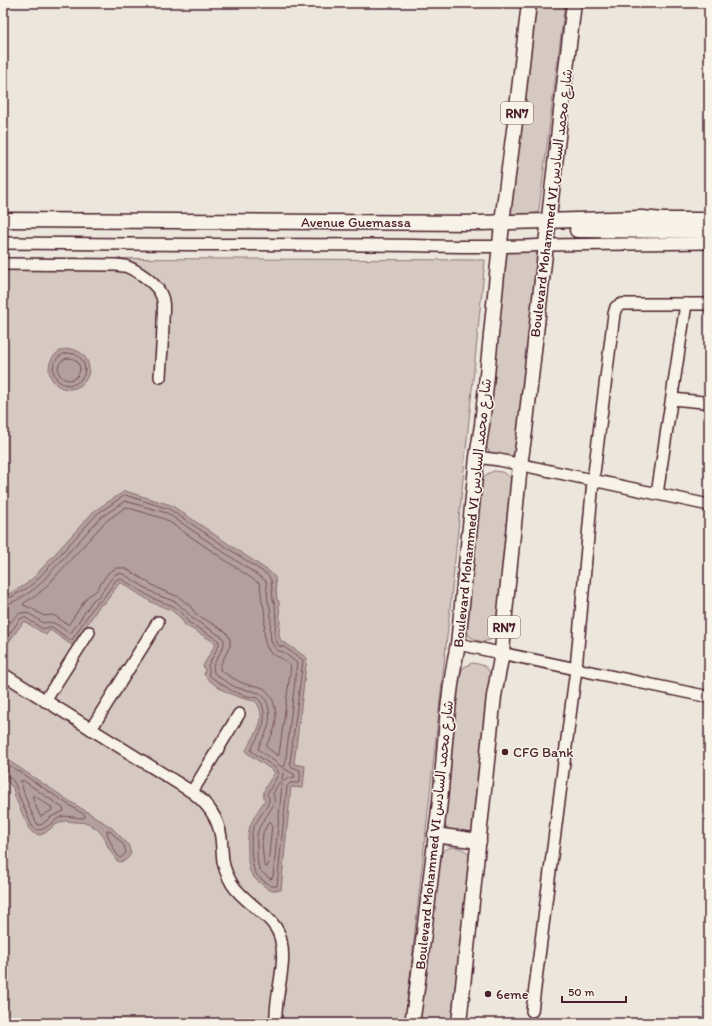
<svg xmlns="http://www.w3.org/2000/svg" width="712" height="1026" font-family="Itim,'Playpen Sans Arabic',sans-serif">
<rect width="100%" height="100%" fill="#ece6dd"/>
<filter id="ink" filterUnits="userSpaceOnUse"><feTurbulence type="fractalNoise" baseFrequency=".025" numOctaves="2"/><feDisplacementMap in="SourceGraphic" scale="8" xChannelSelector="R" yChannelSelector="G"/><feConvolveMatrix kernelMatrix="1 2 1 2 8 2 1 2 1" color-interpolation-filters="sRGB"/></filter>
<g filter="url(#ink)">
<!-- green -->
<g fill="#d5c9c2" stroke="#907476">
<path d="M531,3H565L539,209L538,212L532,216L514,215L510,213L508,209Z"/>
<path d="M506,250H542L518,447L513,455L505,458L490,453L485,444Z"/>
<path d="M3,258L485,260L450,609L405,1023H3Z"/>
<path d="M494,471C506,472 508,474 514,484L497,633L490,640L483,642L476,640L469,636L465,626L480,482L487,474Z"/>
<path d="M472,663C485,665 488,666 492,679L477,824L471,831L465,833L453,832L446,827L443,818L459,674L464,667Z"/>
<path d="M451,847C463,848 466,849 472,860L453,1023H419L438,857L443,851Z"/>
</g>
<!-- water -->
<g fill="#b39f9d" stroke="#896c6f">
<circle cx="69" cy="369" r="20"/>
<path d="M125,491L171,505L270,572L275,577L277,600L279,601C279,608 280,615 280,621C280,631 277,633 282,643L284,642L307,658L294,764L305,766L303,788L291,787L281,890H269C263,884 255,881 251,873C248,869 248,861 248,855C248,847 247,839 249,830C251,820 259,809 265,800C260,791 270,781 275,772L247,753L246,750C253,737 266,722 259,707C258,705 257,703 255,701C236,698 217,690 204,675L205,670L203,666L216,643L185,625L180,617L171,610L153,603L120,582L105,603L100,605L73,646L50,630L46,635L24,621L3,650V597L25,585L33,578L94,511Z"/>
<path d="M3,757L71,802L97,818L112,828L128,844L131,854L126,860L120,862L116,860L108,847L104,837L98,830L88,823L64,821L55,825L45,833L40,835L33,833L29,829L15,797L13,788L7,781L3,778Z"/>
</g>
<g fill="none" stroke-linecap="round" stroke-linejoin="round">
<!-- shore -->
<g stroke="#745259" stroke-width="1">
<circle cx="69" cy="369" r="16"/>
<circle cx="69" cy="369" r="11"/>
<path d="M126,507L165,519L260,584L262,602L264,608L265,621L264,630L265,643L269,651L272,654L281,658L291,666L279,755H277L266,747C268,741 272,736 274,730C278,717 276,696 263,688C257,685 250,686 245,684C236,681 228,675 220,670V666L230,646V639L226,632L196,614L190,606L179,597L159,589L125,568H116L108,573L96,591L87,597L69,624H67L55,616L51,615L44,616L31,608L23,605L24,603L34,597L44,589L104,523Z"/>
<path d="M3,600H6L27,588L36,581L97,514L125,495L169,509L268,575L271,580L273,600L275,604L276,623L275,629V638L279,646L284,647L303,660L290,763L292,767L300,770V781L298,783H290L287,786L277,886H271C265,882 258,878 255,872C251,865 250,837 253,829C254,825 257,822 259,818C261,814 270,804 269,799C269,797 268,796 267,794L279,773L277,769L251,751C256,736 266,729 264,712C263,706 262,702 257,698L243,695L232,691L211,677L209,675V670L208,666L219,645V642L218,640L188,622L183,614L173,606L154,599L120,578L116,580L102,600L96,603L72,640H70L52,627H49L43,629L26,618L24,617L20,619L3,643"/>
<path d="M3,605C13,604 31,592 39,585L100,518L125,501L167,513L266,581L268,601L270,607L271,622L270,629L271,641L276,650L283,652L297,663L285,766L284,767H282L258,749C260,742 266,735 268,727C271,716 270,699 259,693C252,690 243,690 235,687C228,683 220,678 214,673L213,666L224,645V640L222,637L192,618L186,611L176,602L157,595L125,575L120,573L116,574L113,576L99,596L93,600L71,633H69C60,627 55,620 43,623C38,620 32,614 26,613C16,610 8,627 3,634"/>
<path d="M3,761L69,805L85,815V817L83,818C78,818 66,815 61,817C51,821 42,837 32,826C28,816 23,806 19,796C16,788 15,776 3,775"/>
<path d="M285,769L294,774L295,777L289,778L284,781H282V779L283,774L284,770Z"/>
<path d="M21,781H24L63,808L64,811L51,817L41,825H38C33,818 21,788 21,781Z"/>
<path d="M279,783H281L282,785L273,877L271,879C258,870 258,870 257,853C257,846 256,838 258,831C261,821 271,812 274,803C275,800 274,797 273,794Z"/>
<path d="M33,796H35L51,807L52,810L42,816H40L33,799Z"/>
<path d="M269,822H271L272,824L268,866L266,867L264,866L262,842L263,833Z"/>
<path d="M107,831H110L124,845L126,853L123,856L120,858C115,853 107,837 107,831Z"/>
</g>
<!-- minor casing -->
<g stroke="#4a1f2b" stroke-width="14">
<g id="minor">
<path d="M3,243C127,244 250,245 374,245C431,245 489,249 546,245L709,243"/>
<path d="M3,264L115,265C118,265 122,266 125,266C137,270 158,284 162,297C165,304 163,313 163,321C163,340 161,358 160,377"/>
<path d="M672,399L703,402"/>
<path d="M477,457L499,460L709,505"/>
<path d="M657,494L686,304"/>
<path d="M458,644L709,697"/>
<path d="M3,674L192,792C207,803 218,817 221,837C222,845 222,853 223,861C224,869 228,877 232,884C245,905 277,916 281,941C287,968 274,996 276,1023"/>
<path d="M45,701L89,632"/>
<path d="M91,729L158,622"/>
<path d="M192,792L239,714"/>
<path d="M532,1011L576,669L593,481L614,314L616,307L622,304H709"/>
</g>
</g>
<!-- major casing -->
<g stroke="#4a1f2b" stroke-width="17">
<g id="major">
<path d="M3,220L480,223L642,218L663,220H709"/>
<path d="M577,230L709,231"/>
<path d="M435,835L479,841"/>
<path d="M412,1023C417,993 420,963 424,933C429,889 435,845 440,801C445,748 447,696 458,644L477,457L482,425L488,365L503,214L517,107L529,3"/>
<path d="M459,1023L494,696L502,653L505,613L520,465L525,431L561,111L574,3"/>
</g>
</g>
<!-- minor -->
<use href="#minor" stroke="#f7f3e8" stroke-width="11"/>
<!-- major -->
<use href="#major" stroke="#f7f3e8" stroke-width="14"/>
</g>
</g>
<!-- markers -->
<g fill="#4a1f2b" stroke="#f7f3e8" stroke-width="1.5">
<circle cx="505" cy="752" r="4"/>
<circle cx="488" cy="994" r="4"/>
</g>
<g text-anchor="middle" stroke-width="3" stroke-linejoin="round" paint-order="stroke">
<!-- shield labels -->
<g fill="#f7f3e8" stroke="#7e5f64" stroke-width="1">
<rect x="501" y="102" width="32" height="22" rx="3"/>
<rect x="488" y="616" width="32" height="22" rx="3"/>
</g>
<g font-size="13" font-weight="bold" fill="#4a1f2b">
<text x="517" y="118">RN7</text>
<text x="504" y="632">RN7</text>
</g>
<!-- street labels -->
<g font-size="14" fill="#4a1f2b" stroke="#f7f3e8">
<text transform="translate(551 203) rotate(-83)" y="5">Boulevard Mohammed VI شارع محمد السادس</text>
<text x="356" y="227">Avenue Guemassa</text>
<text transform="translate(472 513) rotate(-84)" y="5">Boulevard Mohammed VI شارع محمد السادس</text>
<text transform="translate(434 835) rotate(-84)" y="5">Boulevard Mohammed VI شارع محمد السادس</text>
</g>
<!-- poi labels -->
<g font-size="14" fill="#4a1f2b" stroke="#f7f3e8" text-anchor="start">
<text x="513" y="757">CFG Bank</text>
<text x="496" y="999">6eme</text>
</g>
</g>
<!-- margin -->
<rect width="712" height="1026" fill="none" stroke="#f7f3e8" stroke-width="16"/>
<rect x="8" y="8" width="696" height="1010" fill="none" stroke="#4a1f2b" stroke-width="1.5" filter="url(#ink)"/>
<!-- scale -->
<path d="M562 996v6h64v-6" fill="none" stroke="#4a1f2b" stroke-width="2"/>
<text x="568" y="996" font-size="12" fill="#4a1f2b" stroke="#f7f3e8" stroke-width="3" paint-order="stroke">50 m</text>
</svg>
